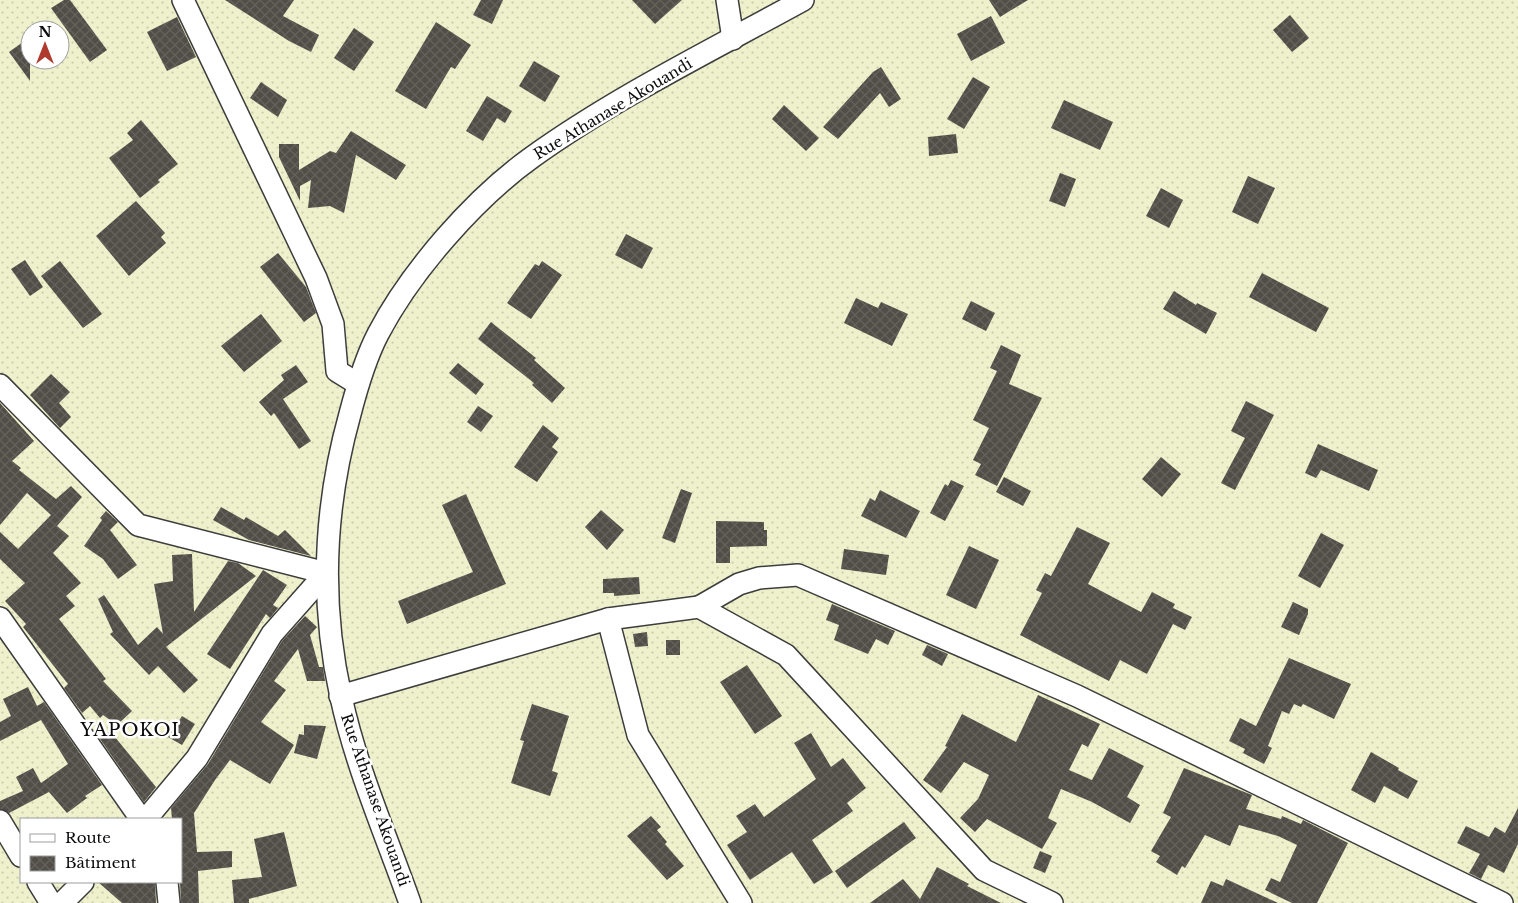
<svg xmlns="http://www.w3.org/2000/svg" width="1518" height="903" font-family="'Libre Baskerville',serif">
<defs>
<pattern id="farmland-dots" width="8" height="8" patternUnits="userSpaceOnUse" patternTransform="scale(1.25)"><rect width="8" height="8" fill="#eef1cb"/><path d="M2 2h.1M6 6h.1" fill="none" stroke="#cbcdad" stroke-width="1.8" stroke-linecap="round"/></pattern>
<pattern id="building-cross-hatch" width="8" height="8" patternUnits="userSpaceOnUse" patternTransform="scale(1.25)"><rect width="8" height="8" fill="#514d47"/><path d="M0 0l8 8M0 8l8-8" fill="none" stroke="#65625d"/></pattern>
</defs>
<rect width="100%" height="100%" fill="#fdfce8"/>
<!-- farmland -->
<path fill="url(#farmland-dots)" fill-rule="evenodd" d="M0,0H1518V903H0ZM30,30H60V60H30ZM21,819H181V882H21Z"/>
<!-- building -->
<g fill="url(#building-cross-hatch)">
<path d="M64,0H70L107,50L90,62L51,8Z"/>
<path d="M225,0H294L283,16L319,35L311,52L289,41Z"/>
<path d="M481,0H503L492,24L473,15Z"/>
<path d="M632,0H682L655,24Z"/>
<path d="M989,0H1028L1000,17Z"/>
<path d="M1290,15L1309,38L1292,52L1273,30Z"/>
<path d="M991,16L1005,43L971,61L957,34Z"/>
<path d="M177,17L196,57L167,71L147,32Z"/>
<path d="M436,22L471,45L455,69L451,67L426,109L395,91Z"/>
<path d="M354,28L374,42L354,71L334,58Z"/>
<path d="M30,37V81L9,52Z"/>
<path d="M534,61L560,76L545,102L519,86Z"/>
<path d="M881,67L901,99L889,107L880,93L838,139L823,127L873,72Z"/>
<path d="M973,77L990,87L964,129L947,119Z"/>
<path d="M261,82L287,100L278,117L250,98Z"/>
<path d="M487,96L512,111L505,123L497,118L483,141L466,131Z"/>
<path d="M1064,100L1113,122L1100,150L1051,128Z"/>
<path d="M784,105L819,138L806,151L772,119Z"/>
<path d="M141,120L178,164L158,180L160,182L140,198L109,158L133,140L127,133Z"/>
<path d="M351,131L406,165L396,180L356,155L344,213L330,206L308,208L311,180L300,186V201L279,157V144H299V170L330,151L336,153Z"/>
<path d="M956,134L958,153L929,156L928,137Z"/>
<path d="M1060,173L1076,179L1065,207L1049,201Z"/>
<path d="M1248,176L1275,188L1258,224L1232,212Z"/>
<path d="M1161,188L1183,200L1169,228L1146,216Z"/>
<path d="M136,201L165,233L161,237L166,243L129,276L96,236Z"/>
<path d="M626,234L653,248L642,269L615,255Z"/>
<path d="M278,253L306,287L316,313L304,322L260,267Z"/>
<path d="M25,260L43,287L30,296L11,269Z"/>
<path d="M60,261L102,314L83,328L41,276Z"/>
<path d="M542,261L562,275L531,319L507,303L535,264L539,266Z"/>
<path d="M1262,273L1329,308L1316,332L1249,297Z"/>
<path d="M1174,291L1196,305L1197,303L1217,313L1206,334L1163,309Z"/>
<path d="M856,298L878,308L881,302L908,314L892,346L844,323Z"/>
<path d="M971,301L995,313L986,331L962,319Z"/>
<path d="M261,314L282,341L244,372L221,346Z"/>
<path d="M491,322L536,358L534,360L565,388L552,403L532,385L534,383L478,339Z"/>
<path d="M1001,345L1021,355L1009,384L1042,398L997,486L975,475L981,464L973,460L989,428L973,420L997,371L990,368Z"/>
<path d="M458,363L484,384L476,395L449,373Z"/>
<path d="M296,365L308,382L283,399L311,441L299,449L274,413L271,416L259,402L284,380L281,375Z"/>
<path d="M51,374L70,392L59,403L71,417L60,428L30,395Z"/>
<path d="M1246,401L1274,415L1235,490L1221,483L1245,438L1231,431Z"/>
<path d="M0,403L34,441L12,461L21,468L19,470L56,499L71,486L82,497L57,526L69,536L53,553L81,583L66,596L75,606L59,619L106,679L103,681L132,711L117,725L103,715L100,718L90,706L82,713L64,688L68,684L23,627L26,624L5,601L25,583L0,559V532L18,549L51,515L27,493L0,525Z"/>
<path d="M478,406L493,416L481,432L467,422Z"/>
<path d="M543,425L559,438L552,447L558,452L537,482L514,467Z"/>
<path d="M1318,444L1378,470L1369,491L1321,470L1316,478L1305,473Z"/>
<path d="M1161,457L1181,474L1162,497L1142,479Z"/>
<path d="M1004,477L1031,491L1023,506L996,492Z"/>
<path d="M951,480L964,486L945,521L930,513L945,484L948,486Z"/>
<path d="M681,489L692,493L675,543L662,538Z"/>
<path d="M880,490L920,511L906,538L861,516L870,498L875,501Z"/>
<path d="M466,494L506,584L407,624L398,601L473,572L442,505Z"/>
<path d="M221,507L244,520L246,517L278,536L285,530L311,556L249,540L213,520Z"/>
<path d="M601,510L624,530L607,550L585,527Z"/>
<path d="M106,511L118,522L110,530L137,565L118,579L103,559L84,546L102,520L100,518Z"/>
<path d="M716,521L764,522V530H767V546L730,547V563H716Z"/>
<path d="M1077,527L1110,543L1088,584L1141,612L1152,592L1175,604L1173,608L1192,617L1185,630L1173,624L1147,674L1120,660L1109,681L1020,635L1042,593L1036,590L1045,573L1051,576Z"/>
<path d="M1321,533L1344,545L1320,588L1298,576Z"/>
<path d="M969,546L999,560L976,609L946,595Z"/>
<path d="M844,549L889,555L886,575L841,569Z"/>
<path d="M192,554L194,612L228,561L238,563L256,576L166,647L198,680L184,693L158,666L149,675L110,634L113,632L98,599L104,595L138,645L157,627L163,634L154,584L173,581L172,555Z"/>
<path d="M263,570L287,585L273,605L278,608L270,618L266,614L230,669L207,654Z"/>
<path d="M639,577L640,594L614,596V593H603V579Z"/>
<path d="M1293,602L1308,609V614L1299,635L1281,627Z"/>
<path d="M832,604L895,631L888,645L876,639L868,654L834,640L839,625L826,620Z"/>
<path d="M305,616L317,627L310,635L319,667H323L325,681H307L298,649L274,681L286,690L261,722L294,745L270,784L230,760L215,780L194,813L197,852L232,851V867L198,871L199,903H181L180,882L181,819H172L171,808L208,764L282,641Z"/>
<path d="M647,632L648,646L635,647L633,634Z"/>
<rect x="666" y="640" width="14" height="15"/>
<path d="M927,645L948,654L942,666L922,655Z"/>
<path d="M1289,658L1351,684L1334,719L1303,704L1301,707L1294,704L1289,714L1282,711L1268,746L1272,748L1264,764L1243,753L1245,749L1229,741L1240,718L1256,726Z"/>
<path d="M747,665L782,716L755,734L720,682Z"/>
<path d="M28,687L37,706L44,702L102,785L85,796L87,798L67,813L49,792L9,813L0,809V801L23,791L16,777L33,768L41,783L68,764L41,720L0,741V722L11,716L3,699Z"/>
<path d="M1038,695L1100,724L1088,747L1082,744L1069,770L1092,780L1109,748L1144,766L1127,797L1140,805L1130,823L1092,802L1061,789L1048,818L1057,823L1042,849L987,819L975,832L960,818L978,799L989,775L964,762L941,793L923,780L947,747L945,746L962,714L1016,742Z"/>
<path d="M532,704L569,716L552,771L558,773L550,796L511,783L524,741L520,740Z"/>
<path d="M182,716L195,724L182,745L168,737Z"/>
<path d="M304,725L326,726L317,759L294,753L299,734L304,735Z"/>
<path d="M110,731L156,787L144,802L100,739Z"/>
<path d="M811,733L831,767L843,758L866,788L847,803L853,811L812,840L833,872L814,884L792,852L750,880L727,845L747,832L736,816L755,804L764,817L816,779L794,743Z"/>
<path d="M1371,752L1399,768L1398,770L1418,781L1408,799L1384,786L1375,803L1351,790Z"/>
<path d="M1184,768L1252,795L1246,809L1281,819L1282,816L1301,824L1303,820L1348,843L1317,903H1292L1265,890L1271,878L1280,882L1297,845L1278,836L1239,825L1230,846L1205,835L1185,868L1182,866L1177,875L1156,862L1160,856L1151,851L1171,817L1163,813Z"/>
<path d="M1518,808V844L1504,873L1488,865L1481,879L1469,873L1480,854L1457,843L1466,826L1489,837L1495,827L1505,833Z"/>
<path d="M651,816L661,827L657,830L667,842L665,844L684,866L667,880L627,836Z"/>
<path d="M904,822L916,838L847,888L835,871Z"/>
<path d="M284,832L297,886L249,899V903H234L232,880L262,877L254,839Z"/>
<path d="M1040,851L1052,856L1045,873L1033,868Z"/>
<path d="M937,867L969,884L967,886L1001,903H870L903,879L920,899Z"/>
<path d="M1226,879L1278,903H1201L1211,881L1223,886Z"/>
<path d="M98,882H155L156,903H122Z"/>
</g>
<g fill="none" stroke-linecap="round" stroke-linejoin="round">
<!-- minor casing -->
<g stroke="#3d3d3d" stroke-width="24">
<g id="minor">
<path d="M183,0L316,278L333,324L337,371L358,384"/>
<path d="M727,0L733,39"/>
<path d="M0,385L138,525L326,573L272,634L197,758L146,819"/>
<path d="M699,607L739,584L759,578L798,575L1077,696L1502,903"/>
<path d="M0,618L141,819"/>
<path d="M608,619L638,735L741,903"/>
<path d="M340,696L608,619L699,607L786,655L984,870L1052,903"/>
<path d="M0,821L21,856"/>
<path d="M38,882L51,903"/>
<path d="M167,882L169,903"/>
<path d="M62,903L83,882"/>
<path d="M410,903C386,835 356,767 341,697C320,603 324,507 350,414C357,387 365,359 378,334C411,271 474,199 531,158C616,97 712,50 803,0"/>
</g>
</g>
<!-- minor -->
<use href="#minor" stroke="#fff" stroke-width="21"/>
</g>
<g text-anchor="middle" stroke-width="5" stroke-linejoin="round" paint-order="stroke">
<!-- street labels -->
<g font-size="15" fill="#0a0a0a" stroke="#fff">
<text transform="translate(613 109) rotate(-31)" y="5">Rue Athanase Akouandi</text>
<text transform="translate(375 800) rotate(71)" y="5">Rue Athanase Akouandi</text>
</g>
<!-- quarter labels -->
<g font-size="18" letter-spacing="1" fill="#0a0a0a" stroke="#fff">
<text x="130" y="736">YAPOKOI</text>
</g>
</g>
<!-- legend -->
<rect x="20" y="818" width="162" height="65" fill="#ffffff" stroke="#9d9d9d"/>
<rect x="30" y="834" width="25" height="8" fill="#ffffff" stroke="#9d9d9d"/>
<text x="65" y="843" font-size="15" fill="#0a0a0a">Route</text>
<rect x="30" y="856" width="25" height="15" fill="url(#building-cross-hatch)" stroke="#9d9d9d"/>
<text x="65" y="868" font-size="15" fill="#0a0a0a">Bâtiment</text>
<!-- north arrow -->
<g transform="translate(45 45)"><circle r="24" fill="#ffffff" stroke="#9d9d9d"/>
<path d="M0-4L9 19L0 12L-9 19Z" fill="#ae3b2e"/>
<text y="-8" font-size="14" font-weight="bold" text-anchor="middle" fill="#0a0a0a">N</text>
</g>
</svg>
